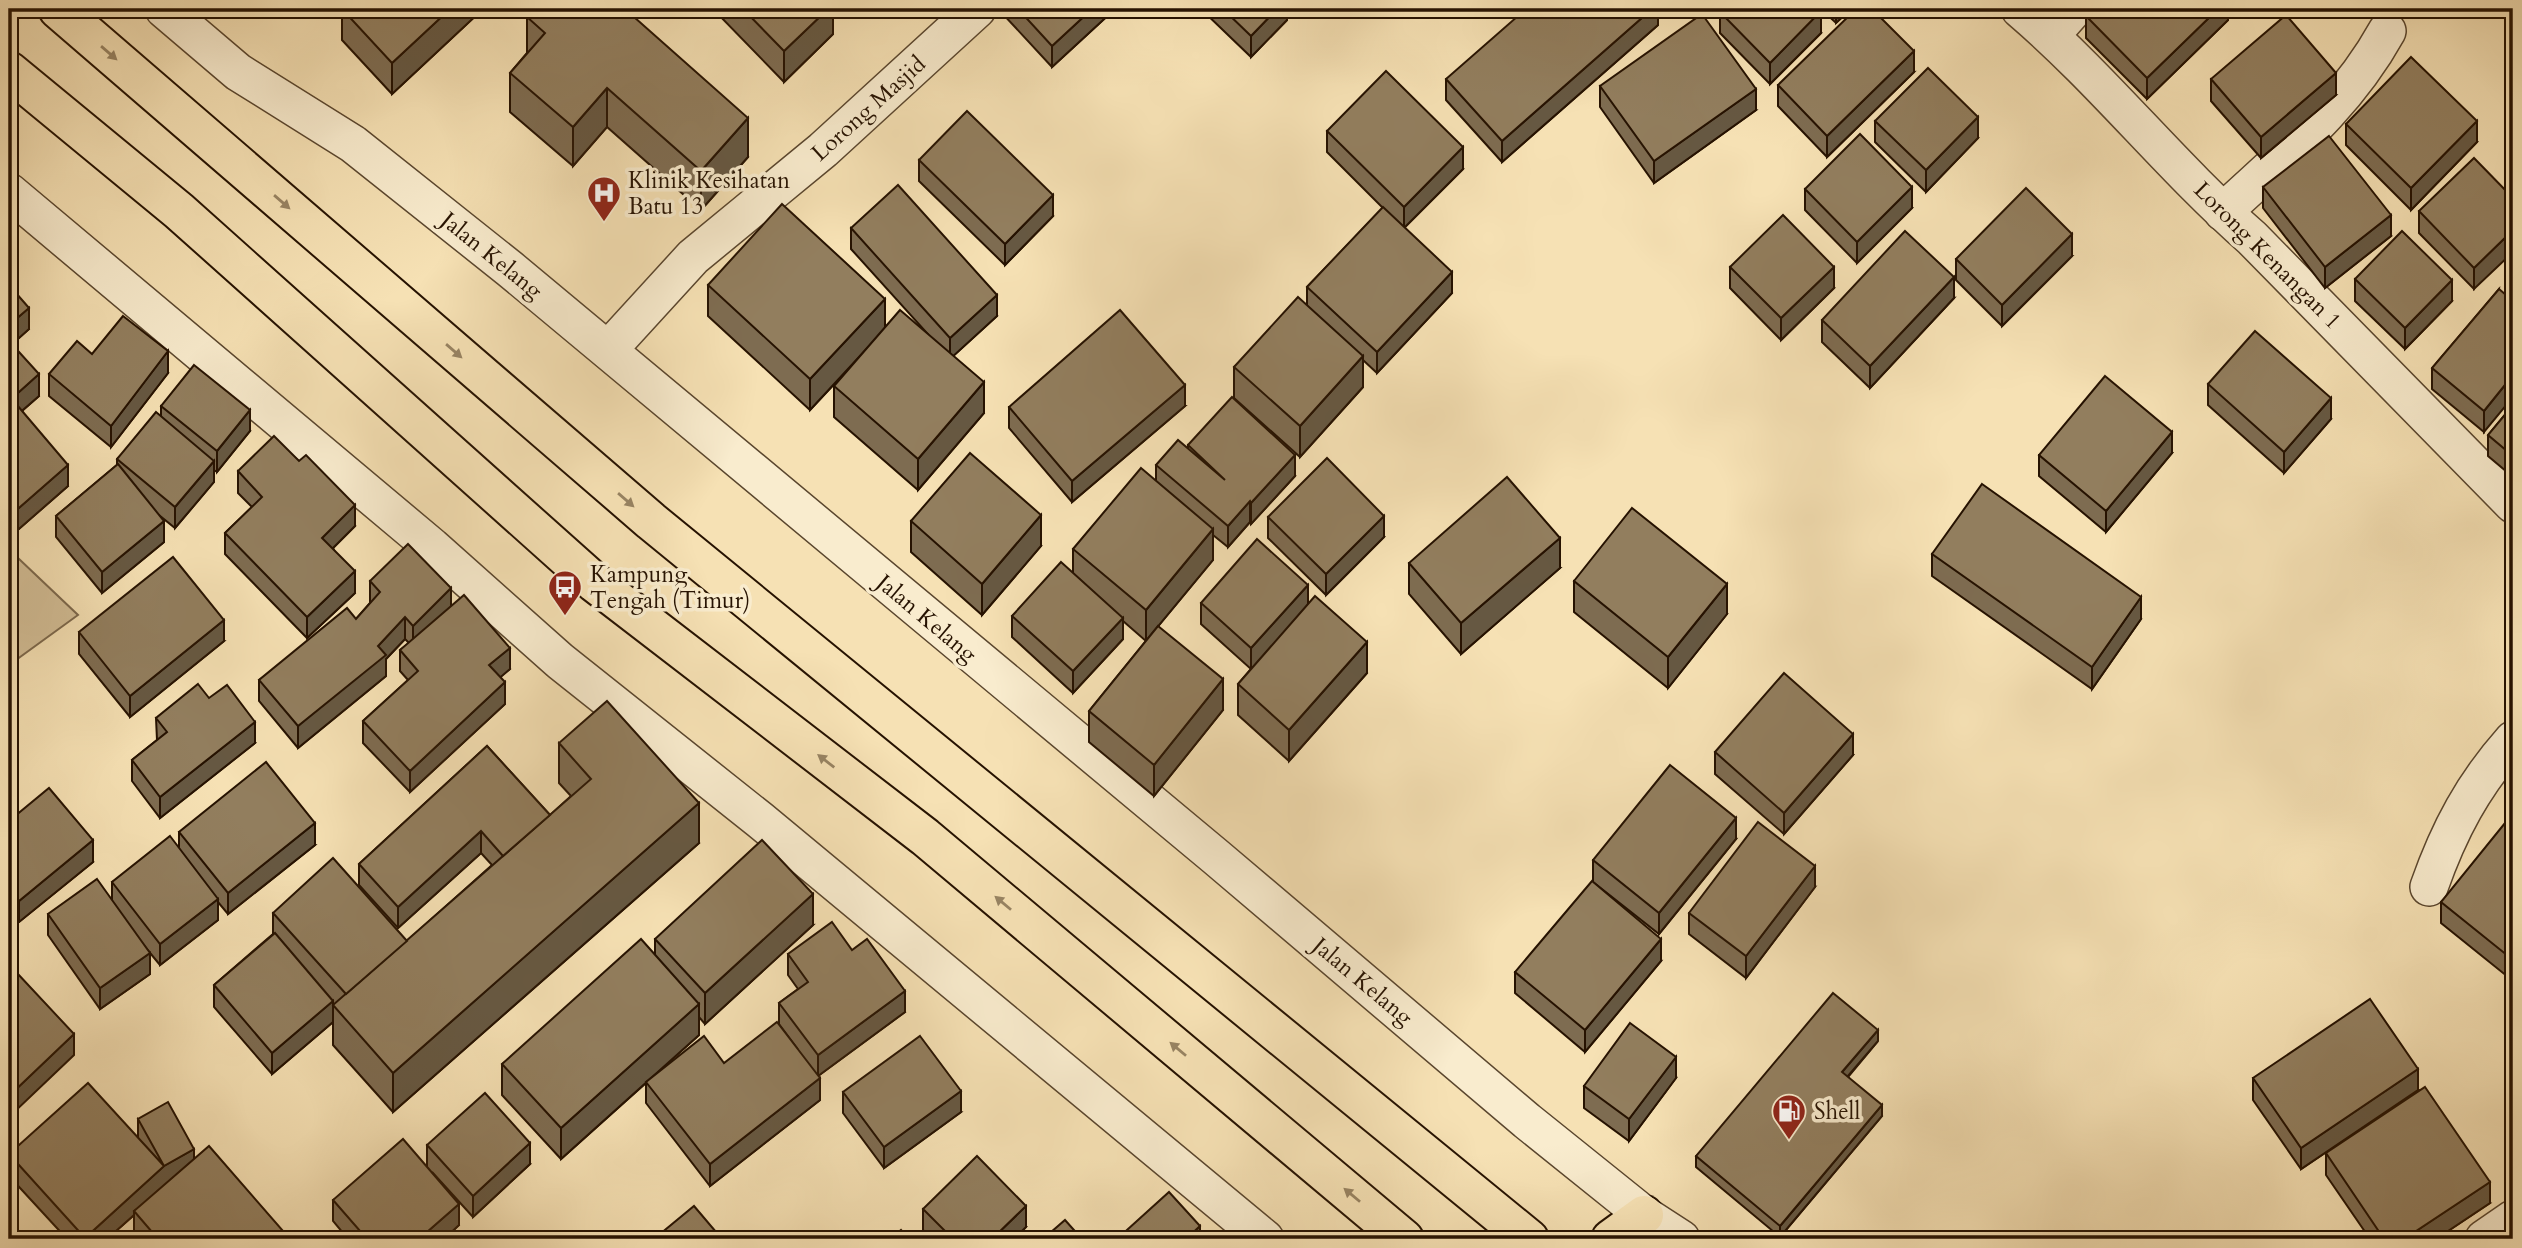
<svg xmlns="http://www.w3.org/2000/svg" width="2522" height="1248" font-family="Cardo,serif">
<rect width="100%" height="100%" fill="#f6e1b4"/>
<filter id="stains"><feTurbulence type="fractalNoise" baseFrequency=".00286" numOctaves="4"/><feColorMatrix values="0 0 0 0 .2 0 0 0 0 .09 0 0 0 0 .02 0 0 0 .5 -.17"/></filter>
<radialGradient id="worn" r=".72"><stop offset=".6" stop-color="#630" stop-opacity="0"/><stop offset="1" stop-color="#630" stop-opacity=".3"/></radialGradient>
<!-- green -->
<path fill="#d3be96" stroke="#7c684c" stroke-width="2" d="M18,558L78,615L9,665V565Z"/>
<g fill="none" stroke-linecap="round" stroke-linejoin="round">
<!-- minor casing -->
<g stroke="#5a462e" stroke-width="40">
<g id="minor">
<path d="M164,9L238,72L353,144L510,269L1216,857L1527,1121L1644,1215L1681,1239"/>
<path d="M2020,9C2103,80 2170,166 2252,238L2513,504"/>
<path d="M2051,35L2074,9"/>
<path d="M9,192L432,547L560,661L760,820L1265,1239"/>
<path d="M2223,212C2285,154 2345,107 2387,31"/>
<path d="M608,350L693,257L823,150L977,9"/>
<path d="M2429,887C2449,830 2473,785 2513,740"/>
<path d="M2484,1239L2513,1219"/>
</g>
</g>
<!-- motorway casing -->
<g stroke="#261201" stroke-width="42">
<g id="motorway">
<path d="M58,9L651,521L1529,1239"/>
<path d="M9,71L179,211L595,583L925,837L1404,1239"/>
<path d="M1611,1239L1644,1215"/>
</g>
</g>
<!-- minor -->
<use href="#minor" stroke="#f9ecce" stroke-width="37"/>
<!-- motorway -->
<use href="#motorway" stroke="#f6e1b4" stroke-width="38"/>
</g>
<!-- wall -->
<g fill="#7e6c51" stroke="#261201" stroke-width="2">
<path d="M342,9H483L392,94L342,40Z"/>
<path d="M713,9H833V34L784,82Z"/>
<path d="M1002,9H1115L1052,67L1002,13Z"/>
<path d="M1201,9H1287V20L1251,57Z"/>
<path d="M1658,9V25L1502,162L1446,100V79Z"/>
<path d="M1821,9H1851L1836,23Z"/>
<path d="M2228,9V20L2147,99L2086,38V16Z"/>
<path d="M1720,12L1821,33L1770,84L1720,33Z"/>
<path d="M527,17L748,157L701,210L607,127L573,166L510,112V73L527,53Z"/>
<path d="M1914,72L1827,157L1778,106V85Z"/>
<path d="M2211,79L2336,95L2261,158L2211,101Z"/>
<path d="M1600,86L1756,110L1654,183L1600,107Z"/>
<path d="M1875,121L1978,138L1926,192L1875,142Z"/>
<path d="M2346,124L2477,142L2411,210L2346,145Z"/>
<path d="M1327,131L1463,169L1404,228L1452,293L1377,373L1363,360V387L1300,457L1234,398V367L1307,306V287L1383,208L1327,152Z"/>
<path d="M919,160L1053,216L1005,265L919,181Z"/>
<path d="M2263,187L2391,236L2325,288L2263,208Z"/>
<path d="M1805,189L1912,208L1857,263L1805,210Z"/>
<path d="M2513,198L2474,289L2419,233V211Z"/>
<path d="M851,228L997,316L953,356L984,413L918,490L834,417V386L853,364L810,410L708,316V285L885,327L927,333L851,249Z"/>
<path d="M2072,256L2002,326L1956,280V259Z"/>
<path d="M1730,267L1834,288L1781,340L1730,288Z"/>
<path d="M2355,279L2452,301L2405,349L2355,301Z"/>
<path d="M9,285L29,329L12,344L39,396L22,411L68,486L12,535L9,532Z"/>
<path d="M2499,289L2484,432L2432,389V368Z"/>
<path d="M1954,298L1870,388L1822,342V320Z"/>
<path d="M92,354L168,373L111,447L49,396V374Z"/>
<path d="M2208,384L2331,419L2284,473L2208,405Z"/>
<path d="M2513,405V477L2488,456V435Z"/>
<path d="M161,406L250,431L217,472L214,470V482L175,528L160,516L164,542L102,593L56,537V516L117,465V459L161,416Z"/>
<path d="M1185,406L1072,502L1009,428V407Z"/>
<path d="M1188,445L1295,476L1251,524L1250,522L1228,547L1213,535V560L1158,626L1223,710L1154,796L1089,742V711L1146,641L1123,621V639L1073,693L1012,637V616L1073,573V549L1156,481V465L1188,449Z"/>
<path d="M2172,453L2106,532L2039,476V455Z"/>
<path d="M238,471L355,526L333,548L355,593L307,638L225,554V533L252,507L238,493Z"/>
<path d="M1268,517L1384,537L1326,595L1268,538Z"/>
<path d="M911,521L1041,546L982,615L911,552Z"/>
<path d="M1932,554L2141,619L2092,689L1932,576Z"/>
<path d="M1409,563L1560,568L1461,654L1409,594Z"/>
<path d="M370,581L451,606L510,669L500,677L505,704L410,792L363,743V721L408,680L400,671V650L409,643L405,639L386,659V676L298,748L259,701V680L356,619L370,603Z"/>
<path d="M1574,581L1727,614L1668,688L1574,612Z"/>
<path d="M1201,603L1308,604L1367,673L1289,761L1238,715V684L1251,669L1201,624Z"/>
<path d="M79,632L224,641L130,717L79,654Z"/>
<path d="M156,718L255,743L160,818L132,781V760L157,740Z"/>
<path d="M559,743L699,843L393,1112L333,1045V1022L272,1074L214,1007V985L273,934V913L407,941L492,865L481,853L398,928L359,885V864L487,746L550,815L571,796L559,783Z"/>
<path d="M1715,752L1853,755L1784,834L1715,774Z"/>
<path d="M9,821L93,862L19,922L17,920V935L9,943Z"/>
<path d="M2513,830V981L2441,923V902Z"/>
<path d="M179,832L315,845L228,914L218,902V920L160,965L146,948L150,974L100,1009L48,935V914L112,900V882L179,847Z"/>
<path d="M1736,839L1659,934L1593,882V860Z"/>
<path d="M1815,887L1746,978L1689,934V913Z"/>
<path d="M813,925L705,1024L699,1017V1035L651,1078L797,1048L779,1024V1003L798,989L788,975V954L852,950L905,1012L818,1076L820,1100L710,1186L646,1103V1083L561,1159L502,1095V1064L655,956V939Z"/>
<path d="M1661,961L1585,1052L1515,993V972Z"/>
<path d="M1878,1041L1848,1077L1882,1116L1780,1237L1696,1167V1156Z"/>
<path d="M1676,1078L1629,1141L1584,1108V1086Z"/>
<path d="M2253,1078L2418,1090L2301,1169L2253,1100Z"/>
<path d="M843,1092L961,1112L884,1168L843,1113Z"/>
<path d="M138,1119L194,1159L290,1239H139L134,1233V1215L107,1239H67L9,1176V1154L138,1138Z"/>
<path d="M427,1145L530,1164L473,1217L432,1172L459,1225L444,1239H348L333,1221V1200L427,1166Z"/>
<path d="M2326,1153L2490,1203L2436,1239H2370L2326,1175Z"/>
<path d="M923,1209L1026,1227L1014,1239H932L923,1230Z"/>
</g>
<!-- shaded-wall -->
<g fill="#665842" stroke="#261201" stroke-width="2">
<path d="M450,9H483L392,94V63Z"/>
<path d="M828,9H833V34L784,82V51Z"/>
<path d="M1092,9H1115L1052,67V46Z"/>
<path d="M1277,9H1287V20L1251,57V36Z"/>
<path d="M1652,9H1658V25L1502,162V141Z"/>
<path d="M1836,9H1851L1836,23Z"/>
<path d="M2218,9H2228V20L2147,99V78Z"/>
<path d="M1821,11V33L1770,84V63Z"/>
<path d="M1914,51V72L1827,157V136Z"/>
<path d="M2336,73V95L2261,158V137Z"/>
<path d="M607,88V127L573,166V127Z"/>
<path d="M1756,89V110L1654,183V161Z"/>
<path d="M1978,117V138L1926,192V170Z"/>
<path d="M748,118V157L701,210V171Z"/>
<path d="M2477,121V142L2411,210V188Z"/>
<path d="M1463,147V169L1404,228V207Z"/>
<path d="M1912,187V208L1857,263V242Z"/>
<path d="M1053,195V216L1005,265V244Z"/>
<path d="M2391,215V236L2325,288V267Z"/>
<path d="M2513,230V252L2474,289V268Z"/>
<path d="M2072,234V256L2002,326V305Z"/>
<path d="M1834,267V288L1781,340V318Z"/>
<path d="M1452,272V293L1377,373V352Z"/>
<path d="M1954,277V298L1870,388V366Z"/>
<path d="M2452,280V301L2405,349V328Z"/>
<path d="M997,295V316L950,359V338Z"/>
<path d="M885,299V329L810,410V379Z"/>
<path d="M29,308V329L9,347V325Z"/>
<path d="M168,351V373L111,447V426Z"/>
<path d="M1363,356V387L1300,457V426Z"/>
<path d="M39,374V396L9,422V401Z"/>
<path d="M2513,375V397L2484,432V411Z"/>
<path d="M984,382V413L918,490V459Z"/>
<path d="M1185,385V406L1072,502V481Z"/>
<path d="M2331,398V419L2284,473V452Z"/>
<path d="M250,410V431L217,472V451Z"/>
<path d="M2172,432V453L2106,532V511Z"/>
<path d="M1295,455V476L1251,524V503Z"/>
<path d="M214,461V482L175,528V507Z"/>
<path d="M68,465V486L12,535V514Z"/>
<path d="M1250,501V522L1228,547V526Z"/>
<path d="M355,505V526L322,559V538Z"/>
<path d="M1041,515V546L982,615V584Z"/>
<path d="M1384,516V537L1326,595V574Z"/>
<path d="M164,521V542L102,593V572Z"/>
<path d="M1213,529V560L1146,641V610Z"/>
<path d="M1560,538V568L1461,654V623Z"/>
<path d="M355,571V593L307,638V617Z"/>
<path d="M1727,584V614L1668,688V657Z"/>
<path d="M1308,585V606L1251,670V648Z"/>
<path d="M451,588V610L413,647V626Z"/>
<path d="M2141,597V619L2092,689V667Z"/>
<path d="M405,617V639L386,659V676L298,748V726L378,646Z"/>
<path d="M1123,618V639L1073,693V671Z"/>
<path d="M224,620V641L130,717V696Z"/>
<path d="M1367,642V673L1289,761V730Z"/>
<path d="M510,648V669L489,687V665Z"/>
<path d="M1223,679V710L1154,796V765Z"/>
<path d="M505,682V704L410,792V771Z"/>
<path d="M255,722V743L160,818V797Z"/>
<path d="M1853,734V755L1784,834V813Z"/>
<path d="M699,803V843L393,1112V1073Z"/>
<path d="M1736,818V839L1659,934V913Z"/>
<path d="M315,823V845L228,914V893Z"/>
<path d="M481,831V853L398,928V907Z"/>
<path d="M93,840V862L19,922V901Z"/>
<path d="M1815,866V887L1746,978V956Z"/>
<path d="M813,894V925L705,1024V993Z"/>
<path d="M218,899V920L160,965V944Z"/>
<path d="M17,914V935L9,943V921Z"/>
<path d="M1661,939V961L1585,1052V1030Z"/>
<path d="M150,953V974L100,1009V988Z"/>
<path d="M905,991V1012L818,1076V1055Z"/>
<path d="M333,1001V1022L272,1074V1053Z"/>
<path d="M699,1004V1035L561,1159V1128Z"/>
<path d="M1878,1030V1041L1842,1083V1072Z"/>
<path d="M74,1034V1055L9,1117V1096Z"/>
<path d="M1676,1057V1078L1629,1141V1119Z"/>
<path d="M2418,1069V1090L2301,1169V1148Z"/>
<path d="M820,1078V1100L710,1186V1164Z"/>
<path d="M961,1091V1112L884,1168V1147Z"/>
<path d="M1882,1105V1116L1780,1237V1226Z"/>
<path d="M530,1143V1164L473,1217V1196Z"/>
<path d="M194,1149V1170L134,1211V1215L107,1239H85V1238L164,1166Z"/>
<path d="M2490,1182V1203L2436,1239H2404Z"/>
<path d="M459,1204V1225L444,1239H419Z"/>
<path d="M1026,1206V1227L1014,1239H992Z"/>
<path d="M1200,1226V1239H1186Z"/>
</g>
<!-- building -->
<g fill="#927e5e" stroke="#261201" stroke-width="2">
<path d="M342,9H450L392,63Z"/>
<path d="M535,9H625L748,118L701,171L607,88L573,127L510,73L545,33L527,17Z"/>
<path d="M743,9H828L784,51Z"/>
<path d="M1018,9H1092L1052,46Z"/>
<path d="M1223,9H1277L1251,36Z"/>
<path d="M1526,9H1652L1502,141L1446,79Z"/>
<path d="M1723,9H1818L1821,11L1770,63L1720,12Z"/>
<path d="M1856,9H1872L1914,51L1827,136L1778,85Z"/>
<path d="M2094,9H2218L2147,78L2086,16Z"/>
<path d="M1702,14L1756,89L1654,161L1600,86Z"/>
<path d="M2286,15L2336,73L2261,137L2211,79Z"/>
<path d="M2411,57L2477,121L2411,188L2346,124Z"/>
<path d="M1928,68L1978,117L1926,170L1875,121Z"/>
<path d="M1386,71L1463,147L1404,207L1327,131Z"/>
<path d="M967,111L1053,195L1005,244L919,160Z"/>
<path d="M1860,134L1912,187L1857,242L1805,189Z"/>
<path d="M2329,136L2391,215L2325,267L2263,187Z"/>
<path d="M2474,158L2513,198V230L2474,268L2419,211Z"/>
<path d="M898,185L997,295L950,338L851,228Z"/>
<path d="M2026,188L2072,234L2002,305L1956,259Z"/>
<path d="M782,204L885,299L810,379L708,285Z"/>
<path d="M1383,207L1452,272L1377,352L1307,287Z"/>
<path d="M1783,215L1834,267L1781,318L1730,267Z"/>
<path d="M1905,231L1954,277L1870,366L1822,320Z"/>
<path d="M2402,231L2452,280L2405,328L2355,279Z"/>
<path d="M9,285L29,308L9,325Z"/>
<path d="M2499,289L2513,301V375L2484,411L2432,368Z"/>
<path d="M1298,297L1363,356L1300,426L1234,367Z"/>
<path d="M900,310L984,382L918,459L834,386Z"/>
<path d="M1120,310L1185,385L1072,481L1009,407Z"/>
<path d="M123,316L168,351L111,426L49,374L77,341L92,354Z"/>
<path d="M2255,331L2331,398L2284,452L2208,384Z"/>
<path d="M9,341L39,374L9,401Z"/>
<path d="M194,365L250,410L217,451L161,406Z"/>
<path d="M2105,376L2172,432L2106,511L2039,455Z"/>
<path d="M1232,397L1295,455L1251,503L1250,501L1228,526L1156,465L1178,440L1225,480L1188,445Z"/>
<path d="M17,405L68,465L12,514L9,510V413Z"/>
<path d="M2513,405V456L2488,435Z"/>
<path d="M156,412L214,461L175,507L117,459Z"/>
<path d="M274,436L299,461L306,455L355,505L322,538L355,571L307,617L225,533L262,497L238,471Z"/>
<path d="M970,453L1041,515L982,584L911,521Z"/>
<path d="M1327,458L1384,516L1326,574L1268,517Z"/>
<path d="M118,464L164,521L102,572L56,516Z"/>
<path d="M1141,468L1213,529L1146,610L1073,549Z"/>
<path d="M1507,477L1560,538L1461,623L1409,563Z"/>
<path d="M1982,484L2141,597L2092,667L1932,554Z"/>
<path d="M1632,508L1727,584L1668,657L1574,581Z"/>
<path d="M1257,539L1308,585L1251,648L1201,603Z"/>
<path d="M408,544L451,588L413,626L405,617L378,646L386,655L298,726L259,680L347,608L356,619L380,592L370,581Z"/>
<path d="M173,557L224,620L130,696L79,632Z"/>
<path d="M1061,562L1123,618L1073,671L1012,616Z"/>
<path d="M464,595L510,648L489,665L505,682L410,771L363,721L418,671L400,650Z"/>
<path d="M1315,596L1367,642L1289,730L1238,684Z"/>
<path d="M1158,626L1223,679L1154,765L1089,711Z"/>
<path d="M1784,673L1853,734L1784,813L1715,752Z"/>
<path d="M198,684L209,698L227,685L255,722L160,797L132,760L167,732L156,718Z"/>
<path d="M607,701L699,803L393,1073L333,1005L591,779L559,743Z"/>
<path d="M487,746L550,815L503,856L481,831L398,907L359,864Z"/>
<path d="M266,762L315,823L228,893L179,832Z"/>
<path d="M1670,765L1736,818L1659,913L1593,860Z"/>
<path d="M49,788L93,840L19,901L9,889V821Z"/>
<path d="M1758,822L1815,866L1746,956L1689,913Z"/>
<path d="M2505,823L2513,830V960L2441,902Z"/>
<path d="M170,836L218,899L160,944L112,882Z"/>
<path d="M762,840L813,894L705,993L655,939Z"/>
<path d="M333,858L407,941L346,994L273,913Z"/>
<path d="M97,879L150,953L100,988L48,914Z"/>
<path d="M1592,881L1661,939L1585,1030L1515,972Z"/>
<path d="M9,904L17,914L9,921Z"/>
<path d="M832,922L852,950L867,939L905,991L818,1055L779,1003L808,982L788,954Z"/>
<path d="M275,933L333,1001L272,1053L214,985Z"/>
<path d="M641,939L699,1004L561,1128L502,1064Z"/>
<path d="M17,973L74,1034L9,1096V980Z"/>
<path d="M1833,993L1878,1030L1842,1072L1882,1105L1780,1226L1696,1156Z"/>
<path d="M2370,999L2418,1069L2301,1148L2253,1078Z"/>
<path d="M777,1022L820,1078L710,1164L646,1082L704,1036L724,1063Z"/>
<path d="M1630,1023L1676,1057L1629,1119L1584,1086Z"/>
<path d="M920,1036L961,1091L884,1147L843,1092Z"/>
<path d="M88,1083L164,1166L138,1119L168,1102L194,1149L164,1166L85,1238L9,1154Z"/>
<path d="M2425,1087L2490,1182L2404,1239H2384L2326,1153Z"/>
<path d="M485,1093L530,1143L473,1196L427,1145Z"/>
<path d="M403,1139L459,1204L419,1239H367L333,1200Z"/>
<path d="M209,1146L290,1239H158L134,1211Z"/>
<path d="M977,1156L1026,1206L992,1239H953L923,1209Z"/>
<path d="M1169,1192L1200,1226L1186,1239H1117Z"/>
<path d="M694,1206L722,1239H654Z"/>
<path d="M1065,1220L1082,1239H1043Z"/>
<path d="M901,1230L909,1239H891Z"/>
</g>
<!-- one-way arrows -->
<defs><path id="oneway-solid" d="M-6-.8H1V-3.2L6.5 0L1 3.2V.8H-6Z" transform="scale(1.75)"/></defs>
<g fill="#988463">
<use href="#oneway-solid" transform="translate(109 53) rotate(41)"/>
<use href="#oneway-solid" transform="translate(282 202) rotate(41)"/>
<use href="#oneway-solid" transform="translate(454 351) rotate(41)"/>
<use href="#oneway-solid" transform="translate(626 500) rotate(41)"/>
<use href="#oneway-solid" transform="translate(826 761) rotate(-142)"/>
<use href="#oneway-solid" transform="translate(1003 903) rotate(-140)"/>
<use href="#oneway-solid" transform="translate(1178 1049) rotate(-140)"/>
<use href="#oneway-solid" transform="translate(1352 1195) rotate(-140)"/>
</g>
<!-- icons -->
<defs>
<g id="hospital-pin" transform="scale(1.75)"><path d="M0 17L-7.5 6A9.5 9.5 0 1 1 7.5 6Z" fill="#8f2418" stroke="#f9ecce"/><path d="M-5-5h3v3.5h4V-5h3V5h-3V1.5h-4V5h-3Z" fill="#fff"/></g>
<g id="bus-pin" transform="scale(1.75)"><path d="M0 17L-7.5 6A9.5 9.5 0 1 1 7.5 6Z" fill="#8f2418" stroke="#f9ecce"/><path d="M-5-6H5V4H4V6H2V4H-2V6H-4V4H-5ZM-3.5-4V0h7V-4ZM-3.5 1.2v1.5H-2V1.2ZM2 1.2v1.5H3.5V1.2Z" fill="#fff"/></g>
<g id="fuel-pin" transform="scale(1.75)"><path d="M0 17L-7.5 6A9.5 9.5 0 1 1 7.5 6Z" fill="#8f2418" stroke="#f9ecce"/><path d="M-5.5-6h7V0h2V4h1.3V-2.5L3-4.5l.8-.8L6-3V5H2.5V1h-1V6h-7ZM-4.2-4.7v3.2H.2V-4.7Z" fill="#fff"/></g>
</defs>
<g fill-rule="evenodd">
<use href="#hospital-pin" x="604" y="193"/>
<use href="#bus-pin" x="565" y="587"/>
<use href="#fuel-pin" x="1789" y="1111"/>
</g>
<g text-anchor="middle" stroke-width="7" stroke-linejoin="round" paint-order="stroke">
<!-- street labels -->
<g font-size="23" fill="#261201" stroke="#f9ecce">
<text transform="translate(868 108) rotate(-42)" y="8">Lorong Masjid</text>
<text transform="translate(492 255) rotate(39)" y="8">Jalan Kelang</text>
<text transform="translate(2268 255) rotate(45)" y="8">Lorong Kenangan 1</text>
<text transform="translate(927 618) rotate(40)" y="8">Jalan Kelang</text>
<text transform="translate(1363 981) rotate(40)" y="8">Jalan Kelang</text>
</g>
<!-- poi labels -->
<g font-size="23" fill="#261201" stroke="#f9ecce" text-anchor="start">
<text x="628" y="188">Klinik Kesihatan<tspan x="628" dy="26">Batu 13</tspan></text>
<text x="590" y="582">Kampung<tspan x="590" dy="26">Tengah (Timur)</tspan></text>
<text x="1814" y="1119">Shell</text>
</g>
</g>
<!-- margin -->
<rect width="2522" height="1248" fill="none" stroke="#f6e1b4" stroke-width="35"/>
<rect x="10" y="10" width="2501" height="1227" fill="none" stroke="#261201" stroke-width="3.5"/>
<rect x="18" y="18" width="2487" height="1213" fill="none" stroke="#261201" stroke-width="2"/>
<rect width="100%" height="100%" filter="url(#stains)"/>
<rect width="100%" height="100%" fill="url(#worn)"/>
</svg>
